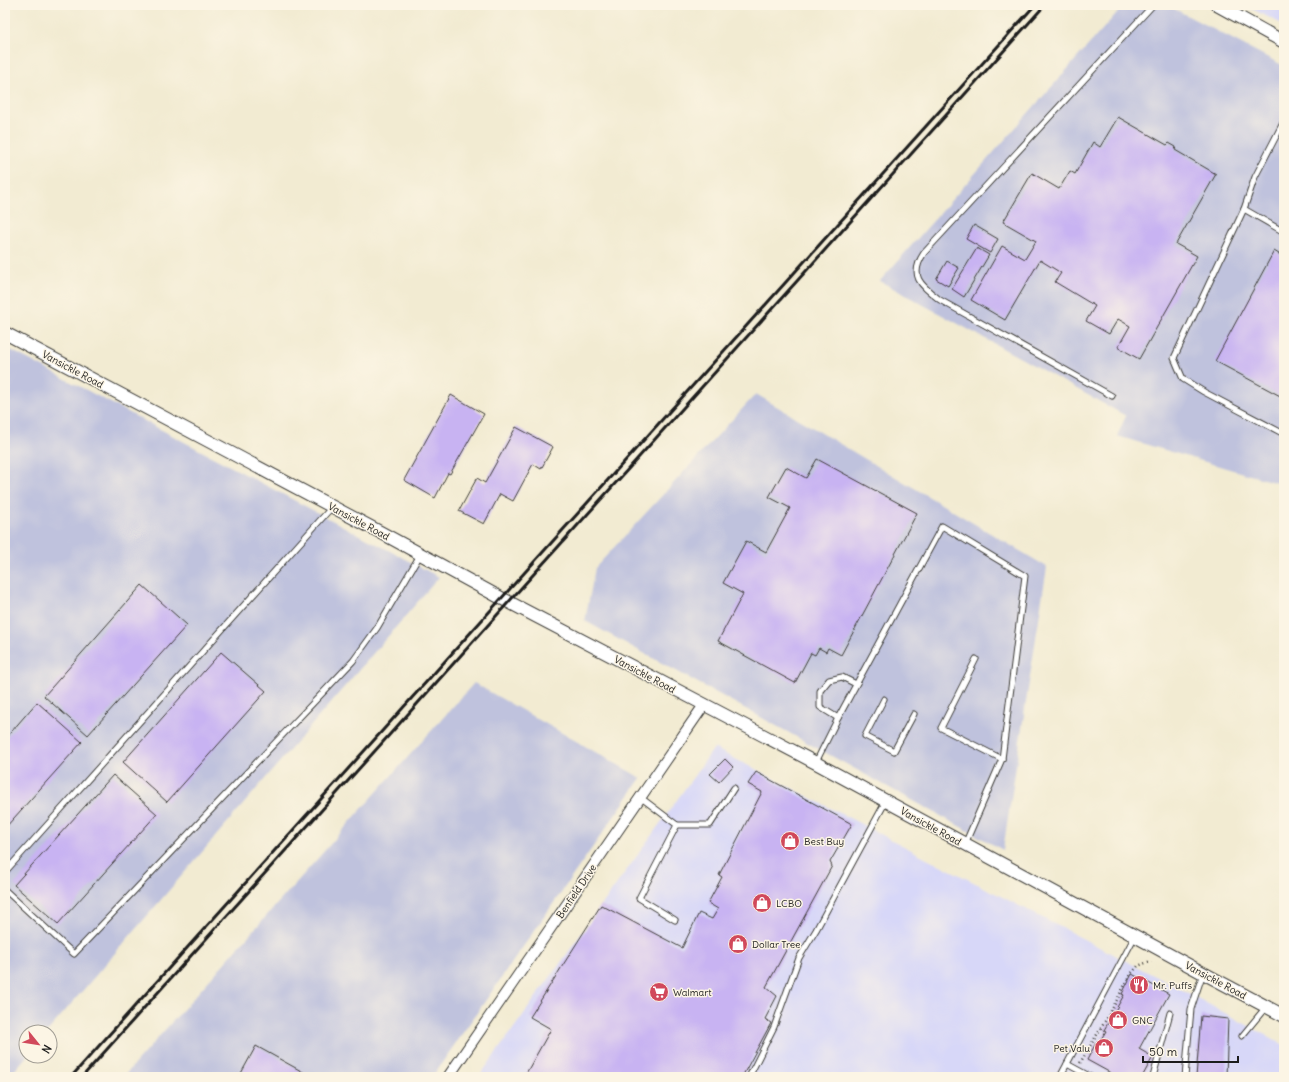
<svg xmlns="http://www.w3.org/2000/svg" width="1289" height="1082" font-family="Delius,sans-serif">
<rect width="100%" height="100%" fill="#fcf5e5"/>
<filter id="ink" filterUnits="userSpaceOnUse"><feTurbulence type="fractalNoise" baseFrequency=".025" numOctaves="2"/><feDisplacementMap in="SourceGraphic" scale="8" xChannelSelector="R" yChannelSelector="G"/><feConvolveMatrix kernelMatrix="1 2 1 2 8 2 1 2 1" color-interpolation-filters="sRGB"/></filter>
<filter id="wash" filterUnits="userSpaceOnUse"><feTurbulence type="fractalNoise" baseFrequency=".012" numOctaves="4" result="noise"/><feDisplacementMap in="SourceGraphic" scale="16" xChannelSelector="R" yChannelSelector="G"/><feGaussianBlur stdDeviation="0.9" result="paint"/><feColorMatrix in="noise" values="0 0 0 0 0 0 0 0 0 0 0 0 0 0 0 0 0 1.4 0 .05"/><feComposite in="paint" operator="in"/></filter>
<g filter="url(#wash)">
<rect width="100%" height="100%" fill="#f2ebd2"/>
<!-- built -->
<g fill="#d7d7f8">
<path d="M1244,5H1284V25Z"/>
<path d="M714,748L1186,992L1284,1045V1077H479Z"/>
</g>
<!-- industrial -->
<g fill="#bfc2dd">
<path d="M1124,5H1167L1284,66V485L1117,436L1126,416L880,281Z"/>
<path d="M5,347L439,577L47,1032H26L27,1056L9,1077H5Z"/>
<path d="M756,394L1047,567L1003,850L585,621L595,568Z"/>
<path d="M474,683L641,778L432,1077H123Z"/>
</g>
<g id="blocks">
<!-- building -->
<g fill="#c8b3f2">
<path d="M1118,117L1167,145L1169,143L1176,147L1175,150L1216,174L1176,244L1197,256L1139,359L1118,347L1130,326L1118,319L1109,334L1086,321L1095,306L1055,282L1061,273L1040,260L1005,320L971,300L1002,246L1025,259L1036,241L1003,222L1032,173L1059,189L1070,171L1075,174L1093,142L1100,147Z"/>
<path d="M974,225L998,239L990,253L966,239Z"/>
<path d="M977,248L989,255L964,297L952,289Z"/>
<path d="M1274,251L1284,257V398L1215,361Z"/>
<path d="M947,261L959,268L948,286L936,279Z"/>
<path d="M451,395L484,414L450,474L448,473L435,498L404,480Z"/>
<path d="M516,427L553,447L541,469L533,464L513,501L500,494L484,524L459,511L477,478L485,483Z"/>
<path d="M817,459L917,513L841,655L828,648L826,652L819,648L815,655L811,653L795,683L718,641L743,594L723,583L746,541L766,552L790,508L769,497L786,467L806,478Z"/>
<path d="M142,585L187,625L88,735L44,696Z"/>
<path d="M221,652L266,691L167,802L123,762Z"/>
<path d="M37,702L82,742L5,828V739Z"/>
<path d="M725,759L733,767L719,782L710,774Z"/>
<path d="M756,772L852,824L830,862L832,866L766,987L777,996L765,1019L771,1023L742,1077H524L551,1029L530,1017L601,905L682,948L699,913L712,919L718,909L708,903L722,877L719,875L762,792L748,784Z"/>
<path d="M113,775L157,814L58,924L14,885Z"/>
<path d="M1132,974L1169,994L1139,1049L1153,1057L1142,1077H1118L1087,1060L1096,1043L1098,1044L1106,1031L1104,1030L1124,995L1122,994Z"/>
<path d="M1201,1016L1228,1019L1226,1077H1196Z"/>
<path d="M256,1046L312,1077H239Z"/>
</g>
</g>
</g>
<g filter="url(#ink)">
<use href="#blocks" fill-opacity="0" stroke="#3c3b37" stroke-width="1"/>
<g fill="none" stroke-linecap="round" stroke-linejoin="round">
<!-- service casing -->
<g stroke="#3c3b37" stroke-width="7">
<g id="service">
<path d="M1284,121L1255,177L1244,209L1174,358L1183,379L1204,392L1284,434"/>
<path d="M1244,209L1284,232"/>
<path d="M1112,396L940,300C922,286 908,277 924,253L1153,5"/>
<path d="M856,684L842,677L829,680L820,691V707L838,718L942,526L1025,576L1002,759L941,728L976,659"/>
<path d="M884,699L865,736L894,751L914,714"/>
<path d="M816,762L838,718"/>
<path d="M640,797L677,825L639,898L675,920"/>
<path d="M677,825H710L734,788"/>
<path d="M965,844L1002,759"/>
<path d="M5,872L332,507"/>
<path d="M5,890L74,954L353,661L377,628L420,555"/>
<path d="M1242,1036L1266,1007"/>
<path d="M1067,1064L1091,1077"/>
<path d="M749,1077L774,1027L799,958L816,930L886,801"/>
<path d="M1060,1077L1135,936"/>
<path d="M1153,1077L1170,1013"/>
<path d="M1185,1077L1191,1009L1203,973"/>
</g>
</g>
<!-- minor casing -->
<g stroke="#3c3b37" stroke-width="12">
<path id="minor" d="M448,1077L704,705"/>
</g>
<!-- tertiary casing -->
<g stroke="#3c3b37" stroke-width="14">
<g id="tertiary">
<path d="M1217,5L1284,42"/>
<path d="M5,333L380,532L501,598L816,763L1135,936L1203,973L1284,1016"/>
</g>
</g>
<!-- path -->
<path stroke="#3c3b37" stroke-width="2.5" stroke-dasharray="1 3" stroke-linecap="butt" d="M1080,1063L1110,1013L1130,975L1138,966L1148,962H1152"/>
<!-- service -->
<use href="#service" stroke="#fff" stroke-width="5"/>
<!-- minor -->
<use href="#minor" stroke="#fff" stroke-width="10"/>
<!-- tertiary -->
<use href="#tertiary" stroke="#fff" stroke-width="12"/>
<!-- rail -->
<g stroke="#1c1c1c" stroke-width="3">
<path d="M71,1077L1035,5"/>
<path d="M82,1077L1045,5"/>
</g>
</g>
</g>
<!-- icons -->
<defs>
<g id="shop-disc" transform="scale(1)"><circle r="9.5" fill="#d1495b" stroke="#fcf5e5"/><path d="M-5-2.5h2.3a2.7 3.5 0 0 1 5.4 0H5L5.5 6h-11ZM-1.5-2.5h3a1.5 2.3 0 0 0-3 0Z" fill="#fff"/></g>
<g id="restaurant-disc" transform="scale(1)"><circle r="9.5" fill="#d1495b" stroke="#fcf5e5"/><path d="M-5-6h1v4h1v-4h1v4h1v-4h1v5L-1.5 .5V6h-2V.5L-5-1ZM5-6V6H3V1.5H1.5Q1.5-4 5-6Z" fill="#fff"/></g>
<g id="supermarket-disc" transform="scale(1)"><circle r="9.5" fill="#d1495b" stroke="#fcf5e5"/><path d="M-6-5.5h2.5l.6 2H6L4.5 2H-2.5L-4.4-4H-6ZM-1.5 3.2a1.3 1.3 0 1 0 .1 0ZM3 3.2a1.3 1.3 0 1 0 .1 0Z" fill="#fff"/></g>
</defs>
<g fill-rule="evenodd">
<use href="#shop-disc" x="790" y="841"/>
<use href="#shop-disc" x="762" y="903"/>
<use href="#shop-disc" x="738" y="944"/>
<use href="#restaurant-disc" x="1139" y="985"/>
<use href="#supermarket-disc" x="659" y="992"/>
<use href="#shop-disc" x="1118" y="1020"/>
<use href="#shop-disc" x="1104" y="1048"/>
</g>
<g text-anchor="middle" stroke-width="3" stroke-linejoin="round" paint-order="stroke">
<!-- street labels -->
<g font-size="10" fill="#1c1c1c" stroke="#fcf5e5">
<text transform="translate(73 369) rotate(28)" y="4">Vansickle Road</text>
<text transform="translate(359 521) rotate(28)" y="4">Vansickle Road</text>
<text transform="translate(645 674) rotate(28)" y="4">Vansickle Road</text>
<text transform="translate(931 826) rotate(29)" y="4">Vansickle Road</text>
<text transform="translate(576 891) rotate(-56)" y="4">Benfield Drive</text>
<text transform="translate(1216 980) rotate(28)" y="4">Vansickle Road</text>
</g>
<!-- poi labels -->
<g font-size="10" fill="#1c1c1c" stroke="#fcf5e5" text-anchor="start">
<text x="804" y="845">Best Buy</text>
<text x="776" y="907">LCBO</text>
<text x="752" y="948">Dollar Tree</text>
<text x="1153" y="989">Mr. Puffs</text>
<text x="673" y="996">Walmart</text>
<text x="1132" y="1024">GNC</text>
<text x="1090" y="1052" text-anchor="end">Pet Valu</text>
</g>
</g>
<!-- margin -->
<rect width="1289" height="1082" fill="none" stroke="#fcf5e5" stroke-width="20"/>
<!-- north arrow -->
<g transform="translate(38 1044) rotate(120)"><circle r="19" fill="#fcf5e5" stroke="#a29e95"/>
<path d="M0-3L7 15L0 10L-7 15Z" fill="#d1495b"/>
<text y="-6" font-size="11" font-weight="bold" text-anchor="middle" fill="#1c1c1c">N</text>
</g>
<!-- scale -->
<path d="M1143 1056v6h95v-6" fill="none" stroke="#1c1c1c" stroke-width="2"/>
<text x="1149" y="1056" font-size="12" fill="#1c1c1c" stroke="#fcf5e5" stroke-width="3" paint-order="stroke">50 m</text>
</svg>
